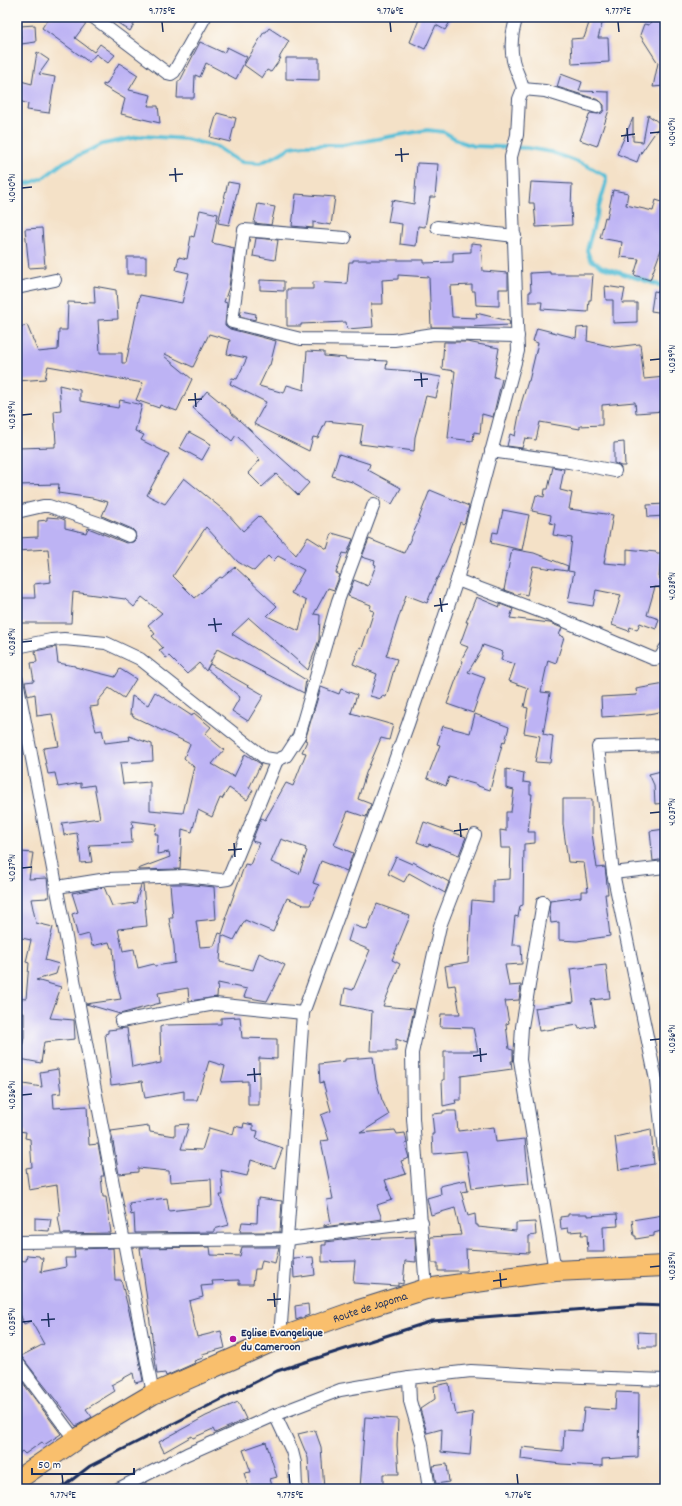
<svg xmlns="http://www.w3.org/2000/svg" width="682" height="1506" font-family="Dekko,sans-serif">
<rect width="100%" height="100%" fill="#fdfcf7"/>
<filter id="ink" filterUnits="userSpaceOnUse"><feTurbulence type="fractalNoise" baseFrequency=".025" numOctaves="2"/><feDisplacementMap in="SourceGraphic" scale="8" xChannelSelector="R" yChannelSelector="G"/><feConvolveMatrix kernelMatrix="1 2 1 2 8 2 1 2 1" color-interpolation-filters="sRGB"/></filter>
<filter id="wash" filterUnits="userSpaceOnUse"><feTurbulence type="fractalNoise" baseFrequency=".012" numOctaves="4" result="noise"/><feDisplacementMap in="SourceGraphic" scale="16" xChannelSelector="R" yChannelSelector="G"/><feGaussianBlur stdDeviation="0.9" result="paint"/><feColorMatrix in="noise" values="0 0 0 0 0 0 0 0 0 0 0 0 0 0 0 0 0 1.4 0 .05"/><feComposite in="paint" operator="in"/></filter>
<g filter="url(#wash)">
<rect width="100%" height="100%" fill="#f4e1c7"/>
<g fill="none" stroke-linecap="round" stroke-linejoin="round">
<!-- stream -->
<path stroke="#59bfd7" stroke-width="4" d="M17,185L30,183L43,178L64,162L103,144L143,136L186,139L217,147L230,156L241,162L260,163L276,156L291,147L304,145H343L427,130L444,132L461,142L474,146L528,148L551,152L586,165L606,176V182L587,250L590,259L602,267L665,287"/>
</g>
<g id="blocks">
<!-- building -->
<g fill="#bdb3f4" fill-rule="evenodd">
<path d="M49,17H86L87,22L75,38L94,52L100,44L115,55L108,63L96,54L89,62L42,28Z"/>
<path d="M109,17H138L130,31Z"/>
<path d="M420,17H453L445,30L436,25L425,49L410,42Z"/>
<path d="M591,17H604L598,38H608L609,62L572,64L571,39L584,38Z"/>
<path d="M654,17H665V86L653,87L658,63L640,35L644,24L649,25Z"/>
<path d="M35,25L36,42L21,44L20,26Z"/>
<path d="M269,28L289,41L279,58H281L271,72L267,70L262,78L244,65L264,32H266Z"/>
<path d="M200,42L224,53L227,47L247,57L236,79L206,63L200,77L195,75L194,98H177L178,81H180Z"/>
<path d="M37,52L49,60L39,74L55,77L49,113L27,110L28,104L17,100V80L32,84Z"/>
<path d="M286,58H319V80L286,79Z"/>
<path d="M119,63L138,75L129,90L151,95L148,106H158L160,123L121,114L125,99L103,86V84L106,85Z"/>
<path d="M561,74L582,82L579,91L609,92V110L597,146L580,140L590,113L598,114L602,113L604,110V105L599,100L557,87Z"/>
<path d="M217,113L236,118L230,142L210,137Z"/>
<path d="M648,115L661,124L641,153V151L637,162L617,154L633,118V141L643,142Z"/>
<path d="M417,163L438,164L435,197H430L425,227L418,226L416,246L400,244L402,224L388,222L392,200L414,204Z"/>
<path d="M228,182L239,184L229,225L218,223Z"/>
<path d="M531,182L572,184L571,207L572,225L536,227L534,203H529Z"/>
<path d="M613,190L628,193L626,205L653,211L656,200L665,203V248L662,247L650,280L634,275L639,259L620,257L622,242L600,238L605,217L607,218Z"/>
<path d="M296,194L335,197L331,225L313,222V228L292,226Z"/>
<path d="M258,204L275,207L271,225L254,223Z"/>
<path d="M200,210L218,214L212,243L234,248L229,287L224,302L227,303L225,325L230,329L276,341L270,365H269L259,386L284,393L287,385L304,390L307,351L324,352V356L346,358V359L387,361L386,369L410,371V372L441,377L436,398L426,396L415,437L414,451L360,444L363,425L326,421L318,438L313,437L309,451L254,424L266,402L230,384L232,378L237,379L247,358L227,354L230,340L209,334L193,367L165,354L164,356L192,379L177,411L160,405L159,408L136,400L143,383L48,366L45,379L17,381V328L27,325L38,352L58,350L59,330H67L68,302L95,303L94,286L116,290L118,319L98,320L100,353H122V363H126L140,295L182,303L189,273L176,270L179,257L187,259L191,236L194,237Z"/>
<path d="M42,228L45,267L29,268L25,229Z"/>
<path d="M256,238L278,240L275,260L253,256Z"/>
<path d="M471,243L481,244L483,271L508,273V289H499V306L476,305L475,291H472V285L450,286L452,317L477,318L476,313L509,321L510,325L470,327H431L429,277L398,275V279L382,280L383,304H371L373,327L347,329L346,322L301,324V326H287V289H313V282L347,284L349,262H353V260H424V263L453,262V253L471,252Z"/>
<rect x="127" y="257" width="19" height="17"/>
<path d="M550,272V274H593L591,300H589L588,312L541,309L542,302H529V292H531L530,273Z"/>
<path d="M260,280L284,281V291L260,290Z"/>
<path d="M605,286L625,289L622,303H637V322L613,323V300H606Z"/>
<path d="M654,291L665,293V313L651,311Z"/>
<path d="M241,311L256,314L255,320L240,316Z"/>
<path d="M588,327L587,341L614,347L640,344L644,379L665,377V411L636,413L635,402L602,405V425L580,426V429L540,422L536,440L525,438L522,448L507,446L510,434L515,436L521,404L528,381H529L538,343L533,341L537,328L576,338L577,328Z"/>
<path d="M444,342H467L499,348L494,377L502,379L493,417L482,414L480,433L474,432L473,441L448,438L455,371L442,369Z"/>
<path d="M59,385L80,390V401L118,408L120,400L142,405L135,431L144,435L141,440L169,454L147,495L165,504L184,478L226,512L243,531L259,516L296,555L308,537L327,549L332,533L353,539L347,554L343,553L336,573L340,575L334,590L328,588L314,614L320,615L319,640L308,670L249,618L232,634L306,680L304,693L217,649L206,671L199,663L187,674L169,656L166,658L159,650L163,648L152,636L155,634L148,625L162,613L142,597L134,607L125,599L73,592L71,623H17V598H35L34,584L51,582L48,549L17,551V538L38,537V521L47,520V517L60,518L65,520V528L86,533L88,528L126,543L133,542L136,539L135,532L132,529L102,516L108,502L92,498L58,493L59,484L17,485V448L55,447V443H56L54,411L61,410ZM206,527L238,562L254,571L268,556L273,561L278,556L304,570L291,593L306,601L299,631L267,616L277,606L235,567L222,578L220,577L195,598L173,576Z"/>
<path d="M207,391L230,410V412L309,483L298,495L276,474L262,487L248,473L260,460L236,435L232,441L193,408Z"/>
<path d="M189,432L211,444L202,460L180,448Z"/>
<path d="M624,442L625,466H621L614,463V443Z"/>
<path d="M339,454L370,464L368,470L401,488L392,504L352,482L332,476Z"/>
<path d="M553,467L564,469L560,490L572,493L569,509L613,515L604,563L627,565V549L656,552V553H661L659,578L665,579V589L655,587L647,615L659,619L656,629L640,623L637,630L630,627L629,631L612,625L621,595L596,590L593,606L568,602L574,572L568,571L572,538L553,535L555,524L550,523L551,515L532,511L536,495L544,497L545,489H548Z"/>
<path d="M430,490L469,506L465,522L463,524L460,522L449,551H450L438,578H437L427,603L406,595L386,656L397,659L386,697L382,696L381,699L370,696L377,674L353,664L360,647L362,648L374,611L370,610L371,605L348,596L354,580L368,586L376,565L374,564L375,561L362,557L369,539L404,553L418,523H417Z"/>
<path d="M665,504V516L648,517L647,505Z"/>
<path d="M503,510L529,515L522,550L491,543L493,532L498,533Z"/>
<path d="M512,549L534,553L568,566L567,571L533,566L527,595L519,593L518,595L504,590Z"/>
<path d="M476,597L500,607V604L513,609L510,618L550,623L562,628L559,635L564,637L556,663L548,660L541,692L550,693L543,734L553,736L550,763L535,762L540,736L524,733L528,708L524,707L528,688L509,681L515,664L501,660L503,652L483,645L481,651L468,672L485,678L473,713L447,704L463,661L461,660L468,647L460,644L468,622H466Z"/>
<path d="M56,647L58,663L75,666V667L115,677L120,669L136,679L124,698L109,688L98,701V706L90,707L96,731L102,730L105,743L130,740L129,736L152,744L153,761L120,763L123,784L150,782V810L183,813L194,767L184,758L190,744L132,716L133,714H130L132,696L148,705L155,692L192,716L194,713L211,727L205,734L224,750L212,764L234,777L245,754L261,764L249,788L253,790L247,800L229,788L222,799L220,798L212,817L198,810L192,832L182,829L180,869L138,870V869L170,857L169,852L157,854L158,834H155L157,824L132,821L133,828H131L132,843L89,845L92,862L81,863L77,833L64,835L62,823L100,818L94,785L81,787V783L58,787L55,773L48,774L43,750L44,748L59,746L52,714L37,716L35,694L28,696L25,682L34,681L31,663L37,662L35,651Z"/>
<path d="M210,664L264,695L248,721L232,711L240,697L207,669Z"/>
<path d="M665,684V711L648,714L602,717L601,697L637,695L636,689Z"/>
<path d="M321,687L339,694L341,689L357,695L351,713L393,725L389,740L381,738L366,773L358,799L371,804L366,817L348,811L334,845L353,853L347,871L321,861L313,883L319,885L310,905H304L287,898L273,932L245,920L234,940L222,935L220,962L253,970L259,953L285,965L267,1001L244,997L247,989L218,983L217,997L189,1001L188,988L158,993L160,1003L120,1014L86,1004L121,999L115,973L113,948H111L109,942L92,946L89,934L78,937L72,914L78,912L72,893L104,887L112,906L136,903L141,885H143L147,926L118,929L123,951L134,949L138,968L154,964L155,966L175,963L174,946L169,918H173L170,884H184L214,887L216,919L196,921L200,947L214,946L219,933L222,934L227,919H225L245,864L250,865L259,843L252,841L261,818L265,820L286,783L293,786L306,753L302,752L307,741L305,740ZM281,839L306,848L305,850L307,851L299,874L271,862Z"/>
<path d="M475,714L509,727L505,742L503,741L490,790L478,786V785L449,777L446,786L427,778L440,745L437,744L443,726L470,733Z"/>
<path d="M506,769L524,773L523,782L530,783V794H532L528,832H535V843L524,844L523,905L520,906L518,917L515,916L512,945H521L522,964L505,965L509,986L521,985L519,1000L505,1001L509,1023L506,1024L509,1049L513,1050V1061H511L512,1069L461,1076V1100H455L456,1103L443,1106L442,1080H444V1051H478L473,1028L440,1027L441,1014H460L455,985L448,986L445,966L468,962L472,900L493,902V880L510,879L511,848H501L500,830L506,831V812H511L514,790L506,788Z"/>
<path d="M665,770V803L655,804L654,785L649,774Z"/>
<path d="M563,799H592V833L597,868L605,867L608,894H605L610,936L577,941L559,940V922L551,923L549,909L550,901L581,897V891H588L584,863L568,862L563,824Z"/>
<path d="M424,822L466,837L459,855L429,844L428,846L417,842Z"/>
<path d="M665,829V859L653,861L650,831Z"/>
<path d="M21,852L33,853L29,879L47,878L49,897H46L47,898L31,899L36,923L53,927L45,960L59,964L56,974L36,980L61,987L50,1018L74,1020L75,1039L44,1042L41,1063L20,1059L24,1037V1013L17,1012V998L26,999L29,963L26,962L31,940L17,937V880H19Z"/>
<path d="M396,857L412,864L413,862L449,882L445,893L409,873L404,882L388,874Z"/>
<path d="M377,904L410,916L392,960L400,964L383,1006L414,1009L407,1043L396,1039V1051H370L372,1011L342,1005L345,988L353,990L370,950L348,941L353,925L367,930Z"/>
<path d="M606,965L610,998L591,1000L595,1026L579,1029L578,1025L539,1031L535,1008L574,1002L570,969Z"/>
<path d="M240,1017L242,1038L277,1039V1059L259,1058V1105H248V1081L221,1082L225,1066L209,1061L197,1100H184V1091L145,1098L142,1081L111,1085L105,1034L108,1033V1030L127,1028L132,1067L140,1065V1067L161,1063L160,1027L165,1025L221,1024V1018Z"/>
<path d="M373,1057L376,1080L382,1100L389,1115L360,1133L395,1130L397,1134L405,1133L407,1143L405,1144L409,1158L401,1161L406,1174L385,1180L392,1200L377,1205L382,1219L324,1227V1225L331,1223L327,1200L333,1199L321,1141L329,1140L321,1115L331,1111L323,1082L320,1083L319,1064L345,1061V1059Z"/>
<path d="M58,1069L61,1093L53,1094L54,1108L87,1106L89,1145L98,1144L104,1176H101L103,1197H106L111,1233L61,1234L58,1216H60L57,1185L29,1190L26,1168L32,1167L30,1139L25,1138L26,1132L19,1131L20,1112H17V1083L42,1087L40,1072Z"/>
<path d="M443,1111H456L458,1131L494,1127L496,1142L525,1139L529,1184L505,1186L504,1184L472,1188L466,1151L433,1154L432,1134H434L432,1114L443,1113Z"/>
<path d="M244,1123L253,1125V1130L258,1131L256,1139L283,1148L275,1168L251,1160L247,1176L221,1170L223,1195H220L229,1225L214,1229V1232L135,1233L134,1214L131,1215L129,1203L167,1198L169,1211L212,1206L211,1179L170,1182L169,1171L138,1168V1172L119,1174L111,1131L149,1126L150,1132L175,1136V1125L189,1124L181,1149L202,1150L209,1128L233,1135L235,1126L243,1128Z"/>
<path d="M651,1129L654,1164L619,1170L615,1137Z"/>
<path d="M466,1180L468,1191L461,1192L468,1216L475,1214L476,1225H478V1227L516,1231V1223L535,1222L536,1235L529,1236V1253L466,1249L467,1271H438V1263H432L430,1237L461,1235L455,1208L431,1215L427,1198L441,1194L440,1186Z"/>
<path d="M258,1198L282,1201L280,1232H240L242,1222L257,1223Z"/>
<path d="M568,1214H588V1216L617,1214L618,1226L603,1227L604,1252H588L587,1235H581L582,1231L569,1232L568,1228L561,1229L560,1217L568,1216Z"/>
<path d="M663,1215L664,1221L663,1229H661V1231L654,1233V1236L636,1239V1236H634L632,1220Z"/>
<path d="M35,1218L51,1219L49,1231L35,1230Z"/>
<path d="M415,1237L416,1262L405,1261L403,1284L398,1283V1286L353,1283L355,1261L322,1262V1245H326V1242L357,1238L358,1239Z"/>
<path d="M210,1247L211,1255L240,1256L242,1247H279L275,1263L262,1260L260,1269H255L253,1284H239V1280L212,1281L213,1285L201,1286L203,1297L189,1301L197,1337L221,1331L225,1348L202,1354L203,1358L194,1361L195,1363L166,1376L165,1373L157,1374L140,1248Z"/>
<path d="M113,1248L115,1280H121L132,1323L143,1381L135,1383L133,1373L111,1385L115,1391L86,1409L92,1417L76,1426L21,1356L44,1344L31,1321L24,1324L17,1306V1260L26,1261L27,1255L39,1256L40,1258H43L41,1272L66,1267L65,1258H75L74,1249Z"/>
<path d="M313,1257L315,1275L294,1278L293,1258Z"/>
<path d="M308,1304L309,1315L296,1320L295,1306Z"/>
<path d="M638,1332L656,1333V1347H639Z"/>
<path d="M17,1375L61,1434L44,1445L42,1442L25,1454L22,1451L17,1455Z"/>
<path d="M449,1383L452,1405H454L456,1415L473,1412L470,1455L441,1452L442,1429L427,1433L420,1409L435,1399L434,1386Z"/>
<path d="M616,1392L639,1393L638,1457L602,1459V1466L561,1464L521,1459L522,1447L563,1451L564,1430L582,1431L584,1408L615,1410Z"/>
<path d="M238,1402L246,1419L215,1433L213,1429L193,1438L192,1436L164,1452L159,1442L206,1416Z"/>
<path d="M365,1417L398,1419L397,1445L399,1474H383V1489H360Z"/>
<path d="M315,1430L321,1447L324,1489H310L308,1458L298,1434Z"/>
<path d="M266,1442L277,1477L270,1479L273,1489H249L244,1473L251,1472L243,1450Z"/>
<path d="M447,1464L449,1482L436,1484L433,1466Z"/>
</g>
</g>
</g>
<g filter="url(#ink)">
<use href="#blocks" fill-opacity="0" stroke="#3c4a6e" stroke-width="1"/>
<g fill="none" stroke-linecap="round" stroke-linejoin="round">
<!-- minor casing -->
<g stroke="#3c4a6e" stroke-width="14">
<g id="minor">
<path d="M93,17L167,73L171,74L174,72L205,17"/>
<path d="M523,89L545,91L597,107"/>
<path d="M437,227L515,236"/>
<path d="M345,238L244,230L232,322L301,339L394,340L434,334L518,336"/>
<path d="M17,288L55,280"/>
<path d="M491,451L569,462L615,471"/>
<path d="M17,512L43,506H49L101,524L129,536"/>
<path d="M457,580L560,619L654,659C661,659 662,655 665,649"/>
<path d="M17,647L51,640L64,639L106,643L140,659L265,758L277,760L286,756L299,736L338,601L374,504"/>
<path d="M17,680L153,1394"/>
<path d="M665,745L598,747L613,873L656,1080L665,1160"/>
<path d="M613,873L665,867"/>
<path d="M57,887L107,879L184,876L221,880L228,879L277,760"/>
<path d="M543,902L522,1027L520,1060L555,1271"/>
<path d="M121,1021L215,1004L303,1013"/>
<path d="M17,1242L287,1239L422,1222"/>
<path d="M426,1289L413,1118L412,1053L440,926L475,835"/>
<path d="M280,1338L303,1013L408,724L457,580L518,351L511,157L517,135L519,99L523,89C521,79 515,70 513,60C510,45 512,31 517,17"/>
<path d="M17,1362L75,1440"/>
<path d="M409,1378L410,1401L422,1443L429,1489"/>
<path d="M275,1415L292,1451L295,1463L296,1489"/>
<path d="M118,1489L187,1454L275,1415L340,1390L409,1378L471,1371L555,1376L665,1380"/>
</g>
</g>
<!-- primary casing -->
<g stroke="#3c4a6e" stroke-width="22">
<g id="primary">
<path id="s1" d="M17,1480L75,1440L153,1394L280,1338L353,1312L426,1289L555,1271L665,1266"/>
</g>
</g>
<!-- minor -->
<use href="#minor" stroke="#fff" stroke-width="12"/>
<!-- primary -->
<use href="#primary" stroke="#f9bf6d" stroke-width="20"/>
<!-- rail -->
<path stroke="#1b2f5e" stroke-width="3" d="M60,1489L90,1466L277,1371L432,1321L638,1305L665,1306"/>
</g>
</g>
<!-- ticks -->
<path fill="none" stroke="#1b2f5e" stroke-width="1.5" d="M162,22L163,32M390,22L391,32M618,22L619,32M627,128L628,142M650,133L660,132M621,136L635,134M401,148L402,162M395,155L409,154M175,168L176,182M169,175L183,174M22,188L32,187M650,360L660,359M421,373L422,387M414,380L428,379M195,393L196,407M188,400L202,399M22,415L32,414M650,587L660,586M440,598L442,612M434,606L448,604M214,618L216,632M208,625L222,624M22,642L32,641M650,813L660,812M460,823L461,837M454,831L468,829M234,843L235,857M228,850L242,849M22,868L32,867M650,1040L660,1039M480,1048L481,1062M473,1056L487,1054M254,1068L255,1082M247,1075L261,1074M22,1095L32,1094M650,1267L660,1266M500,1273L501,1287M493,1281L507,1279M274,1293L275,1307M267,1300L281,1299M48,1313L49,1327M41,1320L55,1319M22,1322L32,1321M62,1474L63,1484M289,1474L290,1484M517,1474L518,1484"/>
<!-- markers -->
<circle fill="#b5179e" stroke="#fdfcf7" stroke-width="1.5" cx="233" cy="1339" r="4"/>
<g text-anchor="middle" stroke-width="3" stroke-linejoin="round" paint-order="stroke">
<!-- street labels -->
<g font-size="12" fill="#1b2f5e" stroke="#fdfcf7">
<text dy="4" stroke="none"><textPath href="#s1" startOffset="395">Route de Japoma</textPath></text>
</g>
<!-- poi labels -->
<g font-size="12" font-weight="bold" fill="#1b2f5e" stroke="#fdfcf7" text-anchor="start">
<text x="241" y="1336">Eglise Evangelique<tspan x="241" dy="14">du Cameroon</tspan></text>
</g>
</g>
<!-- margin -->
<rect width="682" height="1506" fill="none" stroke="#fdfcf7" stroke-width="44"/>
<!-- scale -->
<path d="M32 1468v6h102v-6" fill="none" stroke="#1b2f5e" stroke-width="2"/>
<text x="38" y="1468" font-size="12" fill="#1b2f5e" stroke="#fdfcf7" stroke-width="3" paint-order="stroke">50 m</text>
<rect x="22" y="22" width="638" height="1462" fill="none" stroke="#1b2f5e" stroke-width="1.5"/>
<g font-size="10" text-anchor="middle" fill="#1b2f5e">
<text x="162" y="14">9.775°E</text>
<text x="390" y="14">9.776°E</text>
<text x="618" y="14">9.777°E</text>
<text transform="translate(671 132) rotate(-90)" y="4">4.040°N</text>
<text transform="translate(11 188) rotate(-90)" y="4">4.040°N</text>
<text transform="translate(671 359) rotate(-90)" y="4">4.039°N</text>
<text transform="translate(11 415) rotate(-90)" y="4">4.039°N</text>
<text transform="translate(671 586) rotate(-90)" y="4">4.038°N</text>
<text transform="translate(11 642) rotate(-90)" y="4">4.038°N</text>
<text transform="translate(671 812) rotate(-90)" y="4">4.037°N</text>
<text transform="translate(11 868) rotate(-90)" y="4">4.037°N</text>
<text transform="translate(671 1039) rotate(-90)" y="4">4.036°N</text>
<text transform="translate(11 1095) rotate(-90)" y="4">4.036°N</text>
<text transform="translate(671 1266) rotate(-90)" y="4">4.035°N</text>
<text transform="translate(11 1322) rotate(-90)" y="4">4.035°N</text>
<text x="63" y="1498">9.774°E</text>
<text x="290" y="1498">9.775°E</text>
<text x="518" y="1498">9.776°E</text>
</g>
</svg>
